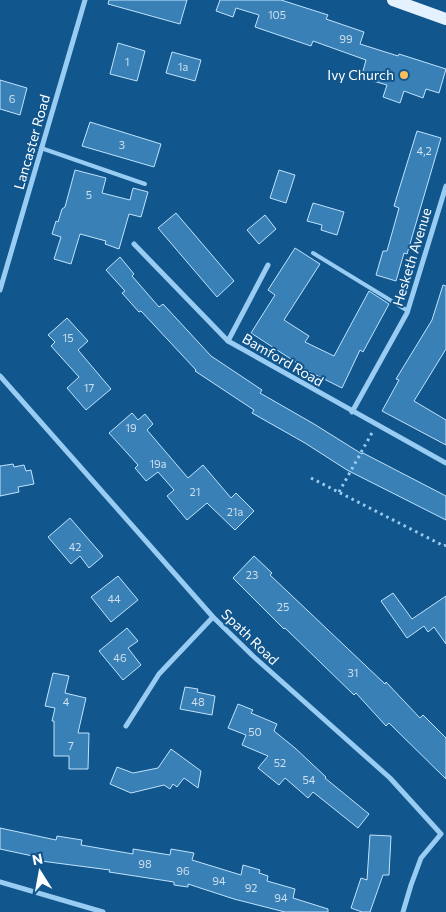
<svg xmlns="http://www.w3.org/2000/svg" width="446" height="912" font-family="Commissioner,sans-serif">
<rect width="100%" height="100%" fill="#11568d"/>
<!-- building -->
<g fill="#3980b7" stroke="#c0e3fd">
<path d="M109,0H187L180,24L108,4Z"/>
<path d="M220,0H281L328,15L326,19L364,32L360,44L398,56L399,54L446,69L439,93L426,89L423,98L404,91L400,103L383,97L387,85L363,78V71L366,60L313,41L311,46L255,27L259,15L236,8L233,17L216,11Z"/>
<path d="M118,43L145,51L137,81L110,74Z"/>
<path d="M172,52L201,60L195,81L166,73Z"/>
<path d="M0,80L27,88L20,115L0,109Z"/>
<path d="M90,122L161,144L154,167L82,146Z"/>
<path d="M417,131L441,138L407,254L404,253L396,281L376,275L383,251H387L399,208L394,206Z"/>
<path d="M75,170L106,178L102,193L130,200L133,188L148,192L141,217L129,214L119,249L105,244L106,241L80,234L71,264L54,259L61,237L52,234L56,221L58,222L62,209L65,207Z"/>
<path d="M279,170L295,175L286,203L270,198Z"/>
<path d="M313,203L344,212L337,235L321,230L322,225L307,221Z"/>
<path d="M176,213L234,281L217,297L158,228Z"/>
<path d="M265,215L276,229L259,244L247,230Z"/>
<path d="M295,248L320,264L284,320L309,336L305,342L334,356L369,291L389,304L363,352L360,350L342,388L296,365L297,363L251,333L275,295L268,290Z"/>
<path d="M120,257L134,274L132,276L159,307L163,304L211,356L262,390L260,393L314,424L362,454L363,453L446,496V520L347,470L305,443L252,413L254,410L195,371L196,370L141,311L139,312L122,293L125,291L106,270Z"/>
<path d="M443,285L446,286V349L414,401L446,420V445L382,411L399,380L396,379L432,320Z"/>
<path d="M67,318L88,341L78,350L111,389L86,410L67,388L79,377L51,346L55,342L48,335Z"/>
<path d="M132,413L138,420L145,414L153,424L147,430L188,478L203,465L231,498L236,493L254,511L235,530L207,503L187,520L167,496L174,490L158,472L146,481L135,468L138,465L109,433Z"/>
<path d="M13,464L14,467L24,465L26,471L31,470L34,484L18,487L19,492L0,496V466Z"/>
<path d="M70,518L103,556L89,568L80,556L71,564L48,537Z"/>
<path d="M254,556L272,573L270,575L385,684L386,682L420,718L423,715L446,738V779L389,723L386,726L356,693L354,695L285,628L284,629L233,578Z"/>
<path d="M118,576L138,600L111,622L91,597Z"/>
<path d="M393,593L412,619L446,596V644L434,627L428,632L424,626L407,638L381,601Z"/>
<path d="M127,628L138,641L128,648L141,665L123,680L99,651Z"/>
<path d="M53,673L69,676L65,693L86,698L78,733H89L88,769H69V756H54V721H52L55,708L45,706Z"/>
<path d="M185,687L198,689L197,692L215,696L212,715L180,709Z"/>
<path d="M238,704L253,710L251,713L277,724L274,731L295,748L326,777L325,778L369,814L358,828L313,792L308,798L285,778L279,785L258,768L268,756L242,745L246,735L228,728Z"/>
<path d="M171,749L201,771L198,788L184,778L177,787L173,784L170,789L164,785L131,793L110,784L117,767L133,773L158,768Z"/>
<path d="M0,828L56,840L57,836L82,840L81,845L133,854V849L170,855L171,849L194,853L192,860L241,875L243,865L260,870L259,873L268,876L267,881L295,889L293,898L328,909V912H285L234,899L188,884V887L174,885V882L109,872L110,870L41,861L42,858L0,849Z"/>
<path d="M370,835L391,836L389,875H383L370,912H362L351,908L361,878L367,880Z"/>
</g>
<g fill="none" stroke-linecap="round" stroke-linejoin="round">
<!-- path -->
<g stroke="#99ccf2" stroke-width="3" stroke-dasharray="2.5 4" stroke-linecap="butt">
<path d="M311,478L444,546L446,545"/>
<path d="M339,492L373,431"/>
</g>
<!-- lane -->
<g stroke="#99ccf2" stroke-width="4">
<path d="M41,148L145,184"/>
<path d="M313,253L408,311"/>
</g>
<!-- street -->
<g stroke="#99ccf2" stroke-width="5">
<path d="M134,244L228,341L446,463"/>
<path d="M0,290L85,0"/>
<path d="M228,341L268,265"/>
<path d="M0,376L213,617L253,656L390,778L441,834L421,858L411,885L403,912"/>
<path d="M352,412L407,313L446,186"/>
<path d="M126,726L159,674L213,617"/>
<path d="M0,882L103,912"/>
</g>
<!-- primary -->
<path stroke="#e4f2ff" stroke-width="12" d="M393,0L446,19"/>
</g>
<!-- markers -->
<circle fill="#ffbc5a" stroke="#11568d" stroke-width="2" cx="404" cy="75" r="5"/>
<g text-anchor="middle" stroke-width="4" stroke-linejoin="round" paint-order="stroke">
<!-- number labels -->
<g font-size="11" fill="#cedfed">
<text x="277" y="19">105</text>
<text x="346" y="43">99</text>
<text x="127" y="66">1</text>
<text x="183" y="71">1a</text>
<text x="12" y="103">6</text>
<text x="122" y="149">3</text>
<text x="424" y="155">4,2</text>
<text x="89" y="199">5</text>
<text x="68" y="342">15</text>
<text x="89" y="392">17</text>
<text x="131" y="432">19</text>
<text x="158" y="468">19a</text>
<text x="195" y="496">21</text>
<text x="235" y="516">21a</text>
<text x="75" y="551">42</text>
<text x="252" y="579">23</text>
<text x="114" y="603">44</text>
<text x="283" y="611">25</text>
<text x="120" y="662">46</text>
<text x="353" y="677">31</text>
<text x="66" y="706">4</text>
<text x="198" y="706">48</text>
<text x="255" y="736">50</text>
<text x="71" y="750">7</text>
<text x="280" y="767">52</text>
<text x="309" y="784">54</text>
<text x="145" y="868">98</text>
<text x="183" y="875">96</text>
<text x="219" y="885">94</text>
<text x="251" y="892">92</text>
<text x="281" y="902">94</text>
</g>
<!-- poi labels -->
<g font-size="14" fill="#fff" stroke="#11568d" text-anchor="end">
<text x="394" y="80">Ivy Church</text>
</g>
<!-- street labels -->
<g font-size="14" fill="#fff" stroke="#11568d">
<text transform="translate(32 142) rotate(-74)" y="5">Lancaster Road</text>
<text transform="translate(412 257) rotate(-73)" y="5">Hesketh Avenue</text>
<text transform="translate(283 360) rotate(30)" y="5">Bamford Road</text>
<text transform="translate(250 637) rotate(44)" y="5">Spath Road</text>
</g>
</g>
<!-- north arrow -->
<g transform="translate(40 872) rotate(349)" stroke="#11568d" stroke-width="4" paint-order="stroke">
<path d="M0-4L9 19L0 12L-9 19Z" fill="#ffffff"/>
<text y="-8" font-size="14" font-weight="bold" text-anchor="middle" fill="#ffffff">N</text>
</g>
</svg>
